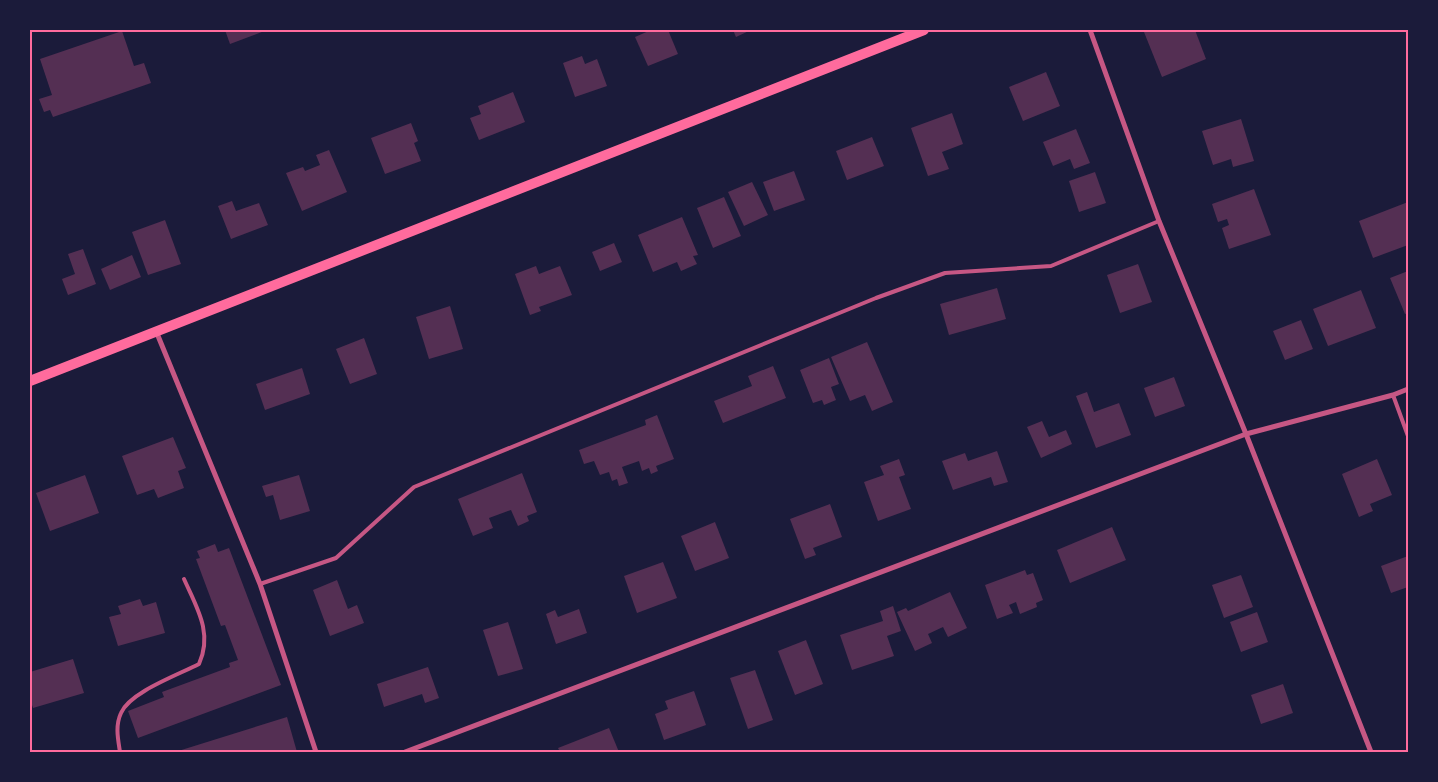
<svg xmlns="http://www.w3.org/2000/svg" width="1438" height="782" font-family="'Golos Text',sans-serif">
<rect width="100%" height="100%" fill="#1b1b3a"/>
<!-- building -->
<g fill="#542f53">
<path d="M225,30H267L230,44Z"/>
<path d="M651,30H668L678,54L648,66L635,37Z"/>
<path d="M733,30H751L736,37Z"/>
<path d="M1150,30H1195L1206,59L1162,77L1144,32Z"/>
<path d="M122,31L134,66L144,63L151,83L53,117L50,110L44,112L39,99L52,95L40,59Z"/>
<path d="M582,56L585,64L597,59L607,86L575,97L563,63Z"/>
<path d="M1046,72L1060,106L1023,121L1009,87Z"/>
<path d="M513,92L525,122L479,140L470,118L481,114L478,106Z"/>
<path d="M952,113L963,144L942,152L949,169L928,176L911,128Z"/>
<path d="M1241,119L1254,161L1233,167L1231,159L1213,165L1202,131Z"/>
<path d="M411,123L418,141L414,143L421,161L385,174L371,138Z"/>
<path d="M1076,129L1090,163L1074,169L1070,159L1053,166L1043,142Z"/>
<path d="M872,137L884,166L847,180L836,151Z"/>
<path d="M329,150L347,192L302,211L286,173L303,167L305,171L320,165L316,155Z"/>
<path d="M794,171L805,200L774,211L763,182Z"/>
<path d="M1095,172L1106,203L1079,212L1069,181Z"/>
<path d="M752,182L768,215L744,226L728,192Z"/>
<path d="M1254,189L1271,235L1229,249L1222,228L1229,225L1227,219L1218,222L1212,204Z"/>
<path d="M724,197L741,236L713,248L697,208Z"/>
<path d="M232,201L236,211L259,203L268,225L231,239L218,206Z"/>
<path d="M1408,202V245L1373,258L1359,221Z"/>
<path d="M682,217L698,255L693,256L697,264L681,271L677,262L653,272L638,235Z"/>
<path d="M165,220L181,264L148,275L132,232Z"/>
<path d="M614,243L622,262L600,271L592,252Z"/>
<path d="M83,249L96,284L68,295L62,279L75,274L68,254Z"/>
<path d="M132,255L141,277L110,290L101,269Z"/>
<path d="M1138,264L1152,302L1120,313L1107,275Z"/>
<path d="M536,266L539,274L560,266L572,295L539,307L541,311L530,315L515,274Z"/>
<path d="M1408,271V313L1405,314L1390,278Z"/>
<path d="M997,288L1006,319L949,335L940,304Z"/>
<path d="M1361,290L1376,328L1328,346L1313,309Z"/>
<path d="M450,306L463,349L429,359L416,317Z"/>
<path d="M1301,320L1313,349L1285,360L1273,331Z"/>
<path d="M364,338L377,374L350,384L336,349Z"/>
<path d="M867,342L893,402L872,411L865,395L850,401L831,357Z"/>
<path d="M829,358L839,384L831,387L836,400L824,405L822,400L813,403L800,370Z"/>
<path d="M773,366L786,398L723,423L714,401L752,386L748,376Z"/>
<path d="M302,368L310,394L265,410L256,384Z"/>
<path d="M1174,377L1185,406L1155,417L1144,388Z"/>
<path d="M1087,392L1094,412L1119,403L1131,435L1096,448L1076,396Z"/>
<path d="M657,415L674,459L656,466L658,471L651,474L649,468L642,471L639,461L622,467L628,483L619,486L617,479L612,481L609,472L600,475L594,461L584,464L579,450L646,425L645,420Z"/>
<path d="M1042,421L1049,437L1066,430L1072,444L1041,458L1027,427Z"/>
<path d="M173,437L186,468L178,471L184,488L158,498L154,489L137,495L122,456Z"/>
<path d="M997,451L1008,482L994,486L991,477L953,490L942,461L965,453L968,461Z"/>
<path d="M899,459L905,475L899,477L911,509L878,521L864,482L884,475L880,466Z"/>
<path d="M1377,459L1392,495L1370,504L1373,511L1359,517L1342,474Z"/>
<path d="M522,473L537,512L527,516L529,521L518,526L511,510L489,518L493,528L473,536L458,499Z"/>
<path d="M85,475L99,513L50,531L36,493Z"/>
<path d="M299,475L310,511L280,520L273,495L266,497L262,486Z"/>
<path d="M830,504L842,537L813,548L816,555L805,559L790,519Z"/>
<path d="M715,522L729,558L695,571L681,536Z"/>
<path d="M1112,527L1126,560L1070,583L1057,550Z"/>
<path d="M215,544L218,552L229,548L281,685L138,738L128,711L164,697L162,692L230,667L229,663L238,660L225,625L221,626L196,559L200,558L197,551Z"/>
<path d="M1408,556V587L1391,593L1381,566Z"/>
<path d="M663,562L677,598L637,613L624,576Z"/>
<path d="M1025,570L1027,575L1033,573L1043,600L1036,603L1037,607L1020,614L1016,602L1009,605L1013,613L997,619L985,585Z"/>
<path d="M1241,575L1253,607L1224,618L1212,585Z"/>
<path d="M337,580L348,609L357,605L364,623L330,636L313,590Z"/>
<path d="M950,592L967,628L948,637L943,627L928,634L932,643L915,651L897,612L906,608L908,611Z"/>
<path d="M140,599L143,606L156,602L165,633L118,646L109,617L121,614L118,606Z"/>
<path d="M893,606L901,631L887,636L894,656L852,670L840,635L883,621L880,611Z"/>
<path d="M579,609L587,633L556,644L546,614L555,610L558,617Z"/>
<path d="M1257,612L1268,642L1241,652L1230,622Z"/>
<path d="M508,622L523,669L498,676L483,630Z"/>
<path d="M806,640L823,684L795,695L778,651Z"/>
<path d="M73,659L84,693L33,708L30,699V672Z"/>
<path d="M428,667L439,698L425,703L422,694L384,707L377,684Z"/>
<path d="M755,670L773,720L748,729L730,678Z"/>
<path d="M1283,684L1293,713L1261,724L1251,695Z"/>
<path d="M694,691L706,725L664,740L655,714L668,709L665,701Z"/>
<path d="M287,717L297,752H175Z"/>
<path d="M609,728L619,752H560L558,748Z"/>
</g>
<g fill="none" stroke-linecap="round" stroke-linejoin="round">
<!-- service -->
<g stroke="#c65784" stroke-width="4">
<path d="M1393,395L1408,436"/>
<path d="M260,584L336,558L414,487L876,298L945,273L1051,266L1159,221"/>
<path d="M120,752C118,739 115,726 121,713C130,692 178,675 199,664C213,633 197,608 184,579"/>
</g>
<!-- minor -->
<g stroke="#c65784" stroke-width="5">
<path d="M1090,30L1159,221L1246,434L1371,752"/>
<path d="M156,331L260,584L316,752"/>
<path d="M405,752L1246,434L1393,395L1408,389"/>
</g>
<!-- secondary -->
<path stroke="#ff6b9d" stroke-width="10" d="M30,381L924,30"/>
</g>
<!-- border -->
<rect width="1438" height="782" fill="none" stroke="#1b1b3a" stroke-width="62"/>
<rect x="31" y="31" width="1376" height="720" fill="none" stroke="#ff6b9d" stroke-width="2"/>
</svg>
